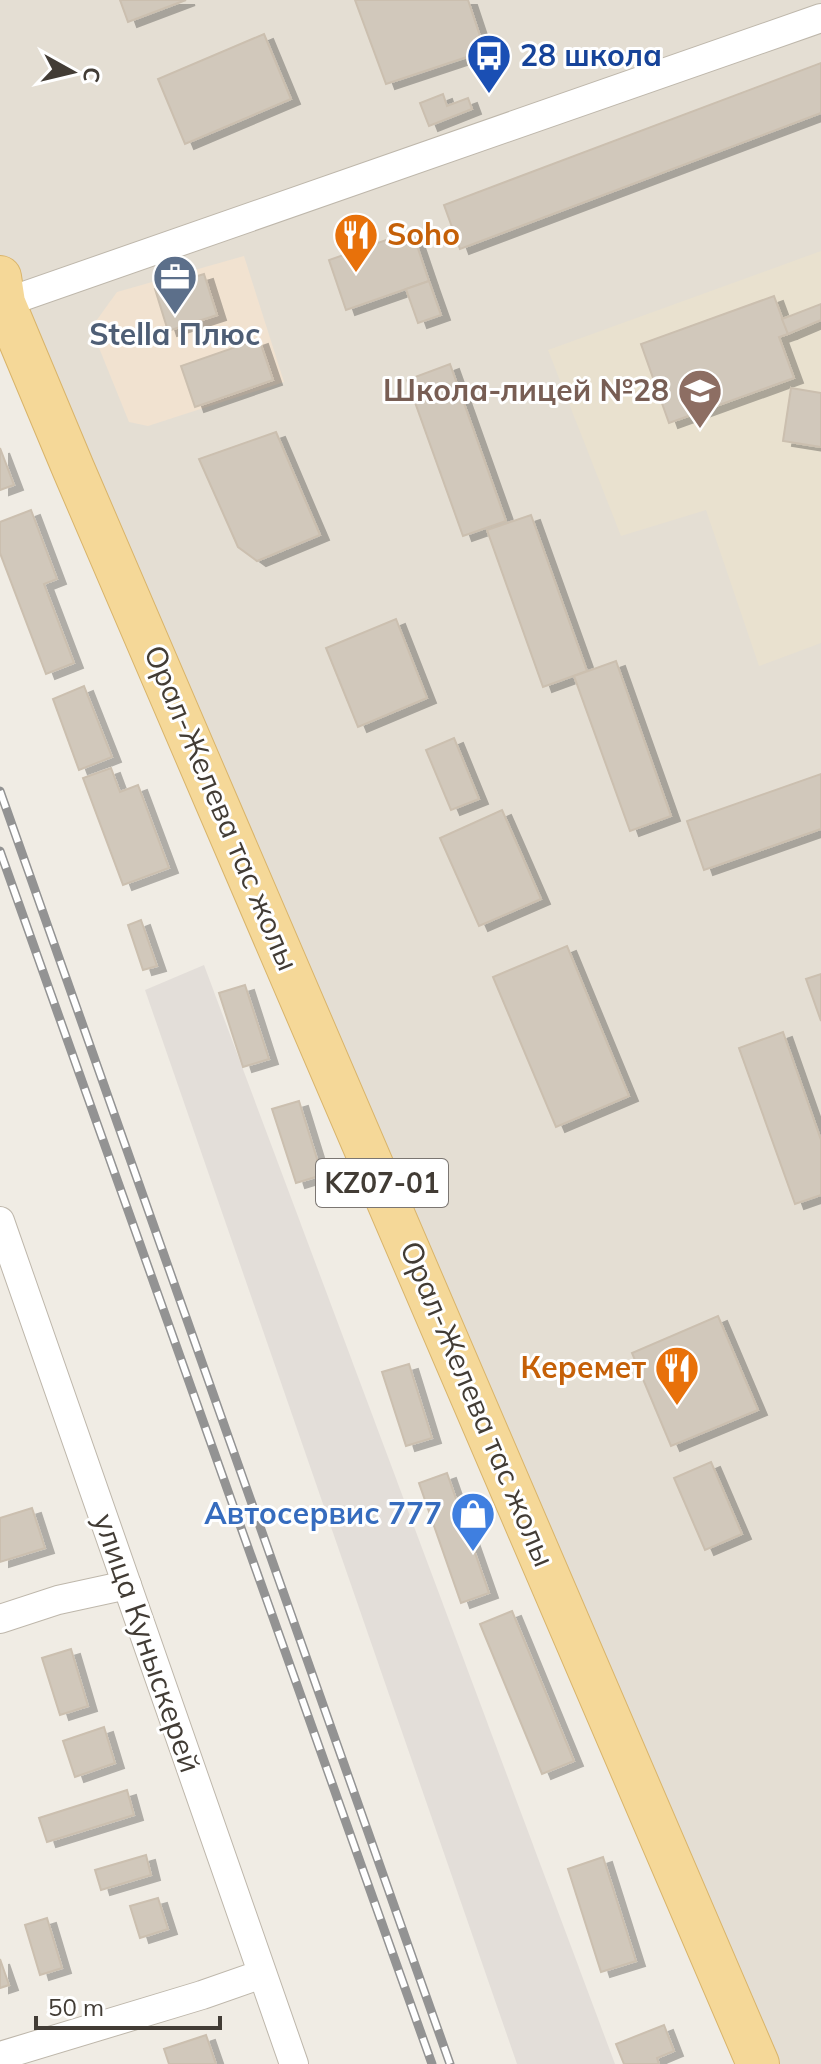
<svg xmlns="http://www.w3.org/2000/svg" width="821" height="2064" font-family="Mulish,sans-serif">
<defs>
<filter id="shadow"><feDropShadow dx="9" dy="5" stdDeviation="0" flood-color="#0004"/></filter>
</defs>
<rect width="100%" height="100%" fill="#f0ece4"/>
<!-- residential -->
<path fill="#e4ded3" d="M0,0H821V2064H758L0,277Z"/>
<!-- commercial -->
<path fill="#f1e2d0" d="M244,256L284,382L148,426L129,422L91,328L117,292Z"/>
<!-- industrial -->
<path fill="#e3ded9" d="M204,965L615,2064H517L145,990Z"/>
<!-- education -->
<path fill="#e9e1cf" d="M821,251V643L759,666L706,510L621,536L548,350Z"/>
<!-- building -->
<g fill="#d1c8bb" stroke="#cbbfaf" stroke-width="2" filter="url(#shadow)">
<path d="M120,0H186L128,22Z"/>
<path d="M355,0H468L485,51L386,84Z"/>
<path d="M264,34L291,99L185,144L158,79Z"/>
<path d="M821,63V113L460,249L444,205Z"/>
<path d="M443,94L447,106L468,98L472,109L429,126L420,103Z"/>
<path d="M412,231L429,281L346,310L329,260Z"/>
<path d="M204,274L217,315L168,331L155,289Z"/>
<path d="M429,281L441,315L418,323L406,289Z"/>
<path d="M774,296L788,334L779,337L794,378L669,423L641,344Z"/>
<path d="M821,304V320L788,334L782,319Z"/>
<path d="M259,339L273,380L195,407L181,366Z"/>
<path d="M450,364L506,521L463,536L407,380Z"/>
<path d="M791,388L821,393V447L783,441Z"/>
<path d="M276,432L320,535L257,561L238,547L199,459Z"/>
<path d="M0,448L14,485L0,490Z"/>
<path d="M31,510L57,579L44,584L74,663L46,674L0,553V522Z"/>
<path d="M531,515L587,671L543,687L487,530Z"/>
<path d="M396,619L427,698L358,727L326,648Z"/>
<path d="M616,661L671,816L630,831L574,676Z"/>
<path d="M84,686L112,757L79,770L53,699Z"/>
<path d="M454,738L479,799L451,810L426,750Z"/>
<path d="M111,768L120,792L138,785L169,868L123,885L83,778Z"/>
<path d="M821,774V829L704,870L687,821Z"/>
<path d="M502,810L541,899L479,926L440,838Z"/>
<path d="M141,920L157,966L143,970L128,925Z"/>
<path d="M567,946L629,1096L556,1127L493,977Z"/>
<path d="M821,974V1021L806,979Z"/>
<path d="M245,985L269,1059L243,1067L219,993Z"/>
<path d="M783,1032L821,1140V1195L795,1204L739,1048Z"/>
<path d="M299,1101L322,1175L296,1183L272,1109Z"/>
<path d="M718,1316L758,1410L671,1446L632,1353Z"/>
<path d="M409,1364L432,1438L406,1446L382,1372Z"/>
<path d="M711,1462L742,1534L705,1550L674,1478Z"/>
<path d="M447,1473L489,1593L461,1603L419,1483Z"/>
<path d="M32,1508L45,1548L0,1562V1518Z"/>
<path d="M512,1611L574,1761L542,1774L480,1624Z"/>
<path d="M71,1649L88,1706L60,1715L42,1658Z"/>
<path d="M104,1727L115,1763L75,1777L63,1741Z"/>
<path d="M127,1790L134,1815L47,1842L39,1818Z"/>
<path d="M146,1855L151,1875L101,1890L95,1870Z"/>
<path d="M603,1857L636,1961L601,1972L568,1869Z"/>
<path d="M158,1898L168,1929L140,1938L130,1906Z"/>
<path d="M47,1918L62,1968L40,1975L25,1925Z"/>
<path d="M0,1959L9,1985L0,1988Z"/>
<path d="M664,2025L674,2051L657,2058L659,2064H624L616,2044Z"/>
<path d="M206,2035L216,2064H169L164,2049Z"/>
</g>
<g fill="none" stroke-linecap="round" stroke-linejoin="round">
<!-- street casing -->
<g stroke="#beb7ab" stroke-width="30">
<g id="street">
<path d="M4,303L821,18"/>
<path d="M0,1221L294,2064"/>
<path d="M0,1619L58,1600L127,1585"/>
<path d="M0,2056L202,1995L262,1974"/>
</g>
</g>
<!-- primary casing -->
<g stroke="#d9b46a" stroke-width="44">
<path id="primary" d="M0,277L4,303L73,468L758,2064"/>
</g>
<!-- street -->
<use href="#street" stroke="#fff" stroke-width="28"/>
<!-- primary -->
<use href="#primary" stroke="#f5d898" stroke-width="42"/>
<!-- rail casing -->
<g stroke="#939393" stroke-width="9">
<g id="rail">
<path d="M0,791L450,2064"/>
<path d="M0,851L432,2064"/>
</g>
</g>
<!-- rail -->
<use href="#rail" stroke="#fff" stroke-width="6" stroke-dasharray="18" stroke-linecap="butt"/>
</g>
<!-- icons -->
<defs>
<g id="bus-pin" transform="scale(2.3)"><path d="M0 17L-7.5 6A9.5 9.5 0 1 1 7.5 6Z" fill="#1a4fb4" stroke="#fff"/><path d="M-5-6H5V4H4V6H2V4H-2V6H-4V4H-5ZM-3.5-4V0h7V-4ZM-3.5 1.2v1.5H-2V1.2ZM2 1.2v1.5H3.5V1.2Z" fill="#fff"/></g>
<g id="restaurant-pin" transform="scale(2.3)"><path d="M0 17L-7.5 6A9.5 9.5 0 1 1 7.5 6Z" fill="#e8710a" stroke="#fff"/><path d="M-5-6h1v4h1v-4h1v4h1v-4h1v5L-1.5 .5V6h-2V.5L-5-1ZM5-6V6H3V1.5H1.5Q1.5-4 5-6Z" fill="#fff"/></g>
<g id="office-pin" transform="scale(2.3)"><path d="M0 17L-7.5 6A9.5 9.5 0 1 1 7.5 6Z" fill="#5c6f8a" stroke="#fff"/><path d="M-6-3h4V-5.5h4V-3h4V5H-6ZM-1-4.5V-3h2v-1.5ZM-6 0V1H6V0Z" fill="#fff"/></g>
<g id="school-pin" transform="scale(2.3)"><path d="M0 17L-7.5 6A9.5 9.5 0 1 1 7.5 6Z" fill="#8d6e63" stroke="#fff"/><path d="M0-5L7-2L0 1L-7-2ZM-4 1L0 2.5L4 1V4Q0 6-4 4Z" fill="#fff"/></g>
<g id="shop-pin" transform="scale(2.3)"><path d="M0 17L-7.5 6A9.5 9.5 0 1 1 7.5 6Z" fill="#3f7fe0" stroke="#fff"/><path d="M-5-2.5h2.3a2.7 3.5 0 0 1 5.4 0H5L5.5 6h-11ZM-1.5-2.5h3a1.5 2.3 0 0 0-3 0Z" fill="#fff"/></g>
</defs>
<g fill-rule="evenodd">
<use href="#bus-pin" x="489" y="56"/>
<use href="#restaurant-pin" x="356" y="235"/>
<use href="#office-pin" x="175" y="277"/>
<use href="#school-pin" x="700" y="391"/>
<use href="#restaurant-pin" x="677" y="1368"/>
<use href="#shop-pin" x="473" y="1514"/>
</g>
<g text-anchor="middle" stroke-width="6" stroke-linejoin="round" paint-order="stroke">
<!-- shield labels -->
<rect fill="#fff" stroke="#7b7672" stroke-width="2" x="316" y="1159" width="132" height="48" rx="6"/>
<g font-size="28" font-weight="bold" fill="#423c35">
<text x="382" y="1193">KZ07-01</text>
</g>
<!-- transit labels -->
<g font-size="30" font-weight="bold" fill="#164399" stroke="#fff" text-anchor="start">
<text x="520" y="66">28 школа</text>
</g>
<!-- food labels -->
<g font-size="30" font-weight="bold" fill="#c56008" stroke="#fff" text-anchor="start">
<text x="387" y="245">Soho</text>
<text x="646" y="1378" text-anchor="end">Керемет</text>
</g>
<!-- service labels -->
<g font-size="30" font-weight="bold" fill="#4e5e75" stroke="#fff">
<text x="175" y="345">Stella Плюс</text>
</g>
<!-- education labels -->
<g font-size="30" font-weight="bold" fill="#785e54" stroke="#fff" text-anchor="end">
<text x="669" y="401">Школа-лицей №28</text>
</g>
<!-- street labels -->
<g font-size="30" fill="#423c35" stroke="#fff">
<text transform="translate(221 808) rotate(67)" y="10">Орал-Желева тас жолы</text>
<text transform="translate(477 1404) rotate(67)" y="10">Орал-Желева тас жолы</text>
<text transform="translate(147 1643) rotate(71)" y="10">улица Куныскерей</text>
</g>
<!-- shop labels -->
<g font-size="30" font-weight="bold" fill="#366cbe" stroke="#fff" text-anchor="end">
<text x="442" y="1524">Автосервис 777</text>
</g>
</g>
<!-- north arrow -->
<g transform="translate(72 72) rotate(98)" stroke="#ffffff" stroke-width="6" paint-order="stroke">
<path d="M0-6L14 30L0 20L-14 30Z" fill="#423c35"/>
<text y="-12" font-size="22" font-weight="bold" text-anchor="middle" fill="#423c35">С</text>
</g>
<!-- scale -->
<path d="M36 2016v12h184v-12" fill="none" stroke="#423c35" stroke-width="4"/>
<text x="48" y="2016" font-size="24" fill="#423c35" stroke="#ffffff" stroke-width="6" paint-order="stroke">50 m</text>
</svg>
